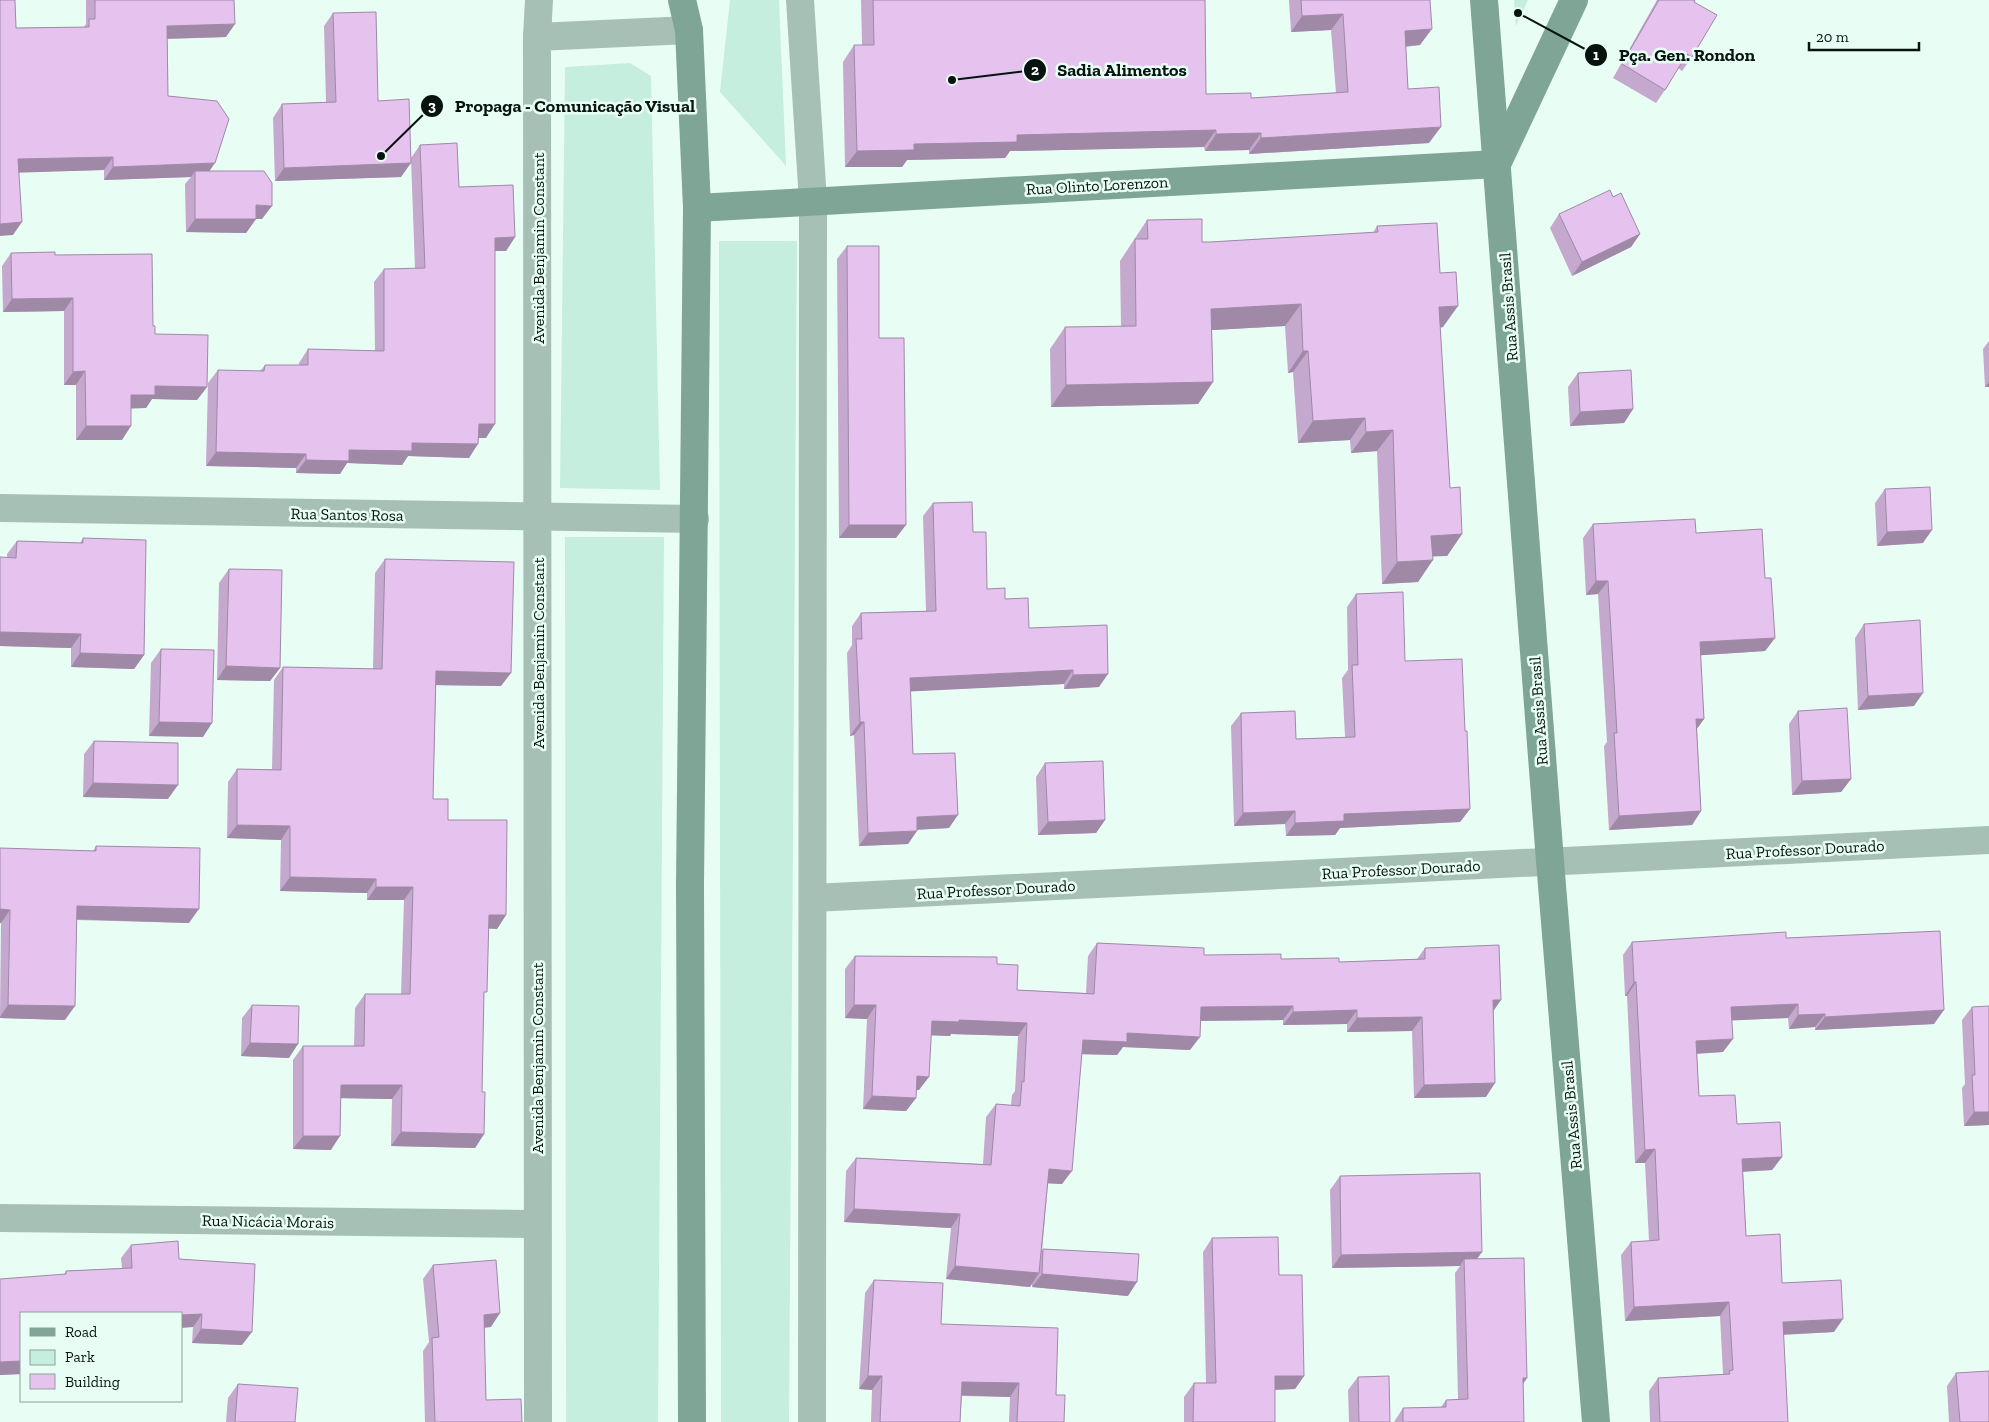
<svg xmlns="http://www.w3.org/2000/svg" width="1989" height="1422" font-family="'Zilla Slab',serif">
<rect width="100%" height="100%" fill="#e8fef5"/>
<!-- green -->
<g fill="#c5eedf">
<path d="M730,0H779L786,166L720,92Z"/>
<path d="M1514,0H1528L1516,26Z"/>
<path d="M630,63L651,76L660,490L560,488L565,67Z"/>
<path d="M719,241H797L789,1422H721Z"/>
<path d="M565,537H664L658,1422H566Z"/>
</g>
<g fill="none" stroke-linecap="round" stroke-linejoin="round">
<!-- street -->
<g stroke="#a7c0b6" stroke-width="28">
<path d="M800,0L813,201L812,1422"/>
<path d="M537,37L539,0"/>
<path d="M0,508L695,519"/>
<path d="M813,898L1989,840"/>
<path d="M0,1218L537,1224"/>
<path d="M538,1422L537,37L689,30"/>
</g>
<!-- secondary -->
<g stroke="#7fa597" stroke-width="28">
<path d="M682,0L689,30L697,208L690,885L692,1422"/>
<path d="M1484,0L1550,861L1596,1422"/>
<path d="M697,208L1497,164L1574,0"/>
</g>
</g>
<!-- wall -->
<g fill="#c5a8cd">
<path d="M86,0H234L226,37L167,39L168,96L210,171L262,219H256L246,233L186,232L185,184L191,177L104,180V170L19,172L13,235L16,28L84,27L86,24Z"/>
<path d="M861,0H1205L1206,94L1251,98L1336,93L1331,30L1291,32L1289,0H1430L1420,45L1406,47L1408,89L1429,143L1249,154V150L1205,151L1204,147L1010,151L1005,158L907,160L902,167H845L843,62L854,45H862Z"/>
<path d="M1657,0H1695L1694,2L1692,57L1682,71L1678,68L1665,90L1656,103L1613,78Z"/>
<path d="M333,13L378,101L411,158L420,145L459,187L515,237L506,251H495L486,438H478L469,458L408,456L402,465L347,463L340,474L296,473V468L206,466L208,383L218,370L260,371L265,365H299V363L308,349L375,351L374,282L384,269H415L411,159L401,177L275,181L273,118L282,104L326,102L324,26Z"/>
<path d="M1613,197L1640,234L1631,247L1572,276L1550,228L1559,214Z"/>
<path d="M1147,220L1202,242H1210L1373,233L1377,226L1443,327L1440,328L1450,488L1462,534L1447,556H1433L1418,582L1382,584L1377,451L1351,453L1350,440L1298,443L1293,372L1288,373L1285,326L1212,330L1213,382L1198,404L1051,407L1050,349L1065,327H1121L1120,261Z"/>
<path d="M847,246L879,338L896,538H839L837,259Z"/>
<path d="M11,253L55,255L153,326L155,334L207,387L197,400L152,399L146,408H131L122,440H76V385H64V311L3,312L2,266Z"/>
<path d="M1989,341V387H1985L1983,349Z"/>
<path d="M1578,373L1633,409L1624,423L1570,426L1568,387Z"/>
<path d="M1885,489L1923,543L1877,546L1875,503Z"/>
<path d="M933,503L973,532L987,589L1005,599L1029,628L1099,687L1064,689V684L910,691L913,754L949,828L917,830L908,844L859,846L854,735L850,736L847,653L852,645V626L861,613L926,611L923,516Z"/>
<path d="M1593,524L1696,533L1765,578L1775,638L1765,651L1700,655L1704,719L1697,729L1701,811L1692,825L1609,830L1604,746L1607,742L1598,594L1586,595L1583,538Z"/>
<path d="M83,538L144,655L134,669L71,667V648L0,646V557L7,558V554L17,541L80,543Z"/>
<path d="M385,559L501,686L436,685L433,799L448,820L506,915L497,929L488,928L484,995L482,1092L484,1134L475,1148L391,1146L392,1099L341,1098L331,1150L293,1149V1060L303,1046H354L355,1008L365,994H401L404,900H367V893L280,891L281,840L227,838L228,782L237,769H272L274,680L283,667L373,669L375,573Z"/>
<path d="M229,569L280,668L270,681L217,680L219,583Z"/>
<path d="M1356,594L1405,661L1465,731L1470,809L1460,822L1340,828L1335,835L1286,836L1285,824L1234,826L1231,726L1241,713L1296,739L1345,737L1342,678L1348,670L1347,607Z"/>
<path d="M1864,624L1914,706L1858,710L1855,638Z"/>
<path d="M161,649L203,737L149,736L151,663Z"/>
<path d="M1798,711L1851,779L1841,792L1792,795L1789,724Z"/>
<path d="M94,741L168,799L83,797L84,754Z"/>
<path d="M1045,763L1105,820L1096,833L1038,835L1036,777Z"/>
<path d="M96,846L189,923L76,920L65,1020L0,1018L1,923L0,848L93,851Z"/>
<path d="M1786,938L1934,1024L1815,1030V1027L1789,1029L1788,1018L1732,1020L1723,1052L1697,1054L1699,1096L1782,1157L1772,1170L1743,1172L1746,1236L1782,1283L1834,1332L1783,1335L1788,1422H1650L1649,1391L1658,1378L1723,1374L1720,1316L1625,1321L1621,1255L1631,1242L1649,1241L1645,1163H1635L1627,996H1625L1623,955L1632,942Z"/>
<path d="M1097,943L1204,955L1339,962L1417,959L1425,948L1493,1011L1486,1097L1414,1098L1412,1031L1347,1032V1024L1283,1025V1020L1201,1021L1190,1050L1123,1047L1117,1055L1082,1054L1062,1184L1048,1183L1042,1251L1043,1249L1128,1296L1032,1287V1283L1030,1287L946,1279L951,1228L844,1222L846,1171L856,1158L983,1164L986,1117L996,1104L1011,1105L1012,1095L1015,1091L1018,1036L951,1034L950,1036L931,1035L919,1090H916V1098L906,1111L863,1109L867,1019L845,1018V969L855,956L997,964L1017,990L1086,993L1088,956Z"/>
<path d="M252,1005L289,1058L241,1056L242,1018Z"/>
<path d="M1972,1007L1989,1125L1964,1126L1962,1088L1965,1084L1962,1020Z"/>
<path d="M1340,1176L1482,1252L1477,1259L1523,1384L1524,1422H1394L1403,1408L1441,1407L1446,1400L1458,1399L1455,1273L1460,1266L1332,1268L1330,1190Z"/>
<path d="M1212,1238L1279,1275L1304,1376L1295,1389L1275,1390V1422H1184V1397L1194,1383H1206L1203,1252Z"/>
<path d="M131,1245L179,1259L242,1345L192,1343L193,1327L21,1313V1374L0,1375V1279L64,1275L66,1271L122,1268L121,1258Z"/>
<path d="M433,1265L491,1327L484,1328L486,1400L522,1422H425L423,1351L429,1342L423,1279Z"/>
<path d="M874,1280L941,1324L1056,1395L1064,1422H1009L1010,1397L962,1396L960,1422H871L872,1390L859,1389L865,1293Z"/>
<path d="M1956,1373L1989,1422H1949L1947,1386Z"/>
<path d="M1358,1377L1390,1422H1349L1348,1390Z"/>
<path d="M238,1384L295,1422H226L228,1398Z"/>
</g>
<!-- shaded-wall -->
<g fill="#a088a7">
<path d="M1343,14L1331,30L1291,32L1302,16Z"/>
<path d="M235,24L226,37L158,39L167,26Z"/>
<path d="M1432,29L1420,45L1393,47L1405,31Z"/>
<path d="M1441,127L1429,143L1249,154L1261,138Z"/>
<path d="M1216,130L1204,147L1010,151L1005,158L907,160L902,167H845L857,151L914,144L1017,135Z"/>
<path d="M1261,133L1249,150L1205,151L1216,134Z"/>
<path d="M113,157L104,170L9,173L18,159Z"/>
<path d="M215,163L206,176L195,171L191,177L104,180L113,167Z"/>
<path d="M411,163L401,177L275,181L284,168Z"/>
<path d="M256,205L272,206L262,219H246Z"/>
<path d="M195,219H256L246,233L186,232Z"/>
<path d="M22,222L13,235L0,236V224Z"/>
<path d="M1640,234L1631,247L1572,276L1582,262Z"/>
<path d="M515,237L506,251H485L495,238Z"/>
<path d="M73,298L64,311L3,312L12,299Z"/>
<path d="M1301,304L1285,326L1196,331L1211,309Z"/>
<path d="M1458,306L1443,327L1424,329L1439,307Z"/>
<path d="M1303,351H1308L1293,372L1288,373Z"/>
<path d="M85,371L76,385H64L73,372Z"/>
<path d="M1213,382L1198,404L1051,407L1066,385Z"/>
<path d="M1989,382V387H1985Z"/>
<path d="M155,386L207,387L197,400L152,399L146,408L121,409L131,395Z"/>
<path d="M1633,409L1624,423L1570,426L1580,412Z"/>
<path d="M1365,418L1350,440L1298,443L1313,421Z"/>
<path d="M479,424H495L486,438H469Z"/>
<path d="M86,426H131L122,440H76Z"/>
<path d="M1393,430L1377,451L1351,453L1366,432Z"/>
<path d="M412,443L478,444L469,458L408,456L402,465L347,463L340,474L296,473L306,460L349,450Z"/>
<path d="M216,452L306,454L296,468L206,466Z"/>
<path d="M849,525H906L896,538H839Z"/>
<path d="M1932,530L1923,543L1877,546L1887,532Z"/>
<path d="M1462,534L1447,556L1416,557L1431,536Z"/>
<path d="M1433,560L1418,582L1382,584L1397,562Z"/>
<path d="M1596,581H1608L1598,594L1586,595Z"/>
<path d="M0,632L81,634L71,648L0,646Z"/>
<path d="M1775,638L1765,651L1690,656L1700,642Z"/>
<path d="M80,653L144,655L134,669L71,667Z"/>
<path d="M226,666L280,668L270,681L217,680Z"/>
<path d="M1073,670L1064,684L900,692L910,678Z"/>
<path d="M436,671L511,673L501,686L427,685Z"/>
<path d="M1108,674L1099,687L1064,689L1073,675Z"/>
<path d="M1923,693L1914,706L1858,710L1868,696Z"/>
<path d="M1696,719H1704L1694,732Z"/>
<path d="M159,722L212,723L203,737L149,736Z"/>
<path d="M860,722H864L854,735L850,736Z"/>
<path d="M1851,779L1841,792L1792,795L1802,781Z"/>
<path d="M93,783L178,785L168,799L83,797Z"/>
<path d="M1470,809L1460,822L1340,828L1335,835L1286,836L1295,823L1344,814Z"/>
<path d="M1295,811L1285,824L1234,826L1243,813Z"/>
<path d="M1701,811L1692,825L1609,830L1619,816Z"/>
<path d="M958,815L949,828L907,830L917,817Z"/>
<path d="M1105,820L1096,833L1038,835L1048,822Z"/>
<path d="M237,825L290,826L281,840L227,838Z"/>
<path d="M917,831L908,844L859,846L868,833Z"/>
<path d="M290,877L376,879L367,893L280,891Z"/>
<path d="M376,887H413L404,900H367Z"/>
<path d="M77,906L199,909L189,923L67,919Z"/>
<path d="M0,909L10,910L1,923H0Z"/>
<path d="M489,915H506L497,929L479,928Z"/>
<path d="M1634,982H1636L1627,996H1625Z"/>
<path d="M1493,1000H1501L1492,1013Z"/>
<path d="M1798,1004L1788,1018L1722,1021L1731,1007Z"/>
<path d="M8,1005L75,1006L65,1020L0,1018V1017Z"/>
<path d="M854,1005H876L867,1019L845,1018Z"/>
<path d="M1293,1006L1283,1020L1192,1021L1201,1007Z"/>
<path d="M1357,1010L1347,1024L1283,1025L1293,1012Z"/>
<path d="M1944,1010L1934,1024L1815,1030L1825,1017Z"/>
<path d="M1825,1014L1815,1027L1789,1029L1798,1015Z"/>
<path d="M1422,1017L1412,1031L1347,1032L1357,1018Z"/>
<path d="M959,1020L1027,1023L1018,1036L951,1034L950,1036L922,1035L932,1021Z"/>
<path d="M1127,1033L1200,1037L1190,1050L1123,1047L1117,1055L1073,1054L1083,1040Z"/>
<path d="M1733,1039L1723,1052L1687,1054L1696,1041Z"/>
<path d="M250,1043L298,1044L289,1058L241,1056Z"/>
<path d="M917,1076L929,1077L919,1090H907Z"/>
<path d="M1495,1083L1486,1097L1414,1098L1424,1085Z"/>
<path d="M341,1085H402L392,1099L331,1098Z"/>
<path d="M872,1096L916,1098L906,1111L863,1109Z"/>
<path d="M1974,1112H1989V1125L1964,1126Z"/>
<path d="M401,1132L484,1134L475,1148L391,1146Z"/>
<path d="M303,1136H340L331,1150L293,1149Z"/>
<path d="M1655,1149L1645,1163H1635L1645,1150Z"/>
<path d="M1782,1157L1772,1170L1733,1172L1742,1159Z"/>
<path d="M1049,1169L1072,1171L1062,1184L1040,1183Z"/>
<path d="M854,1209L960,1214L951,1228L844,1222Z"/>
<path d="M1482,1252L1472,1265L1464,1259L1460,1266L1332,1268L1341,1255Z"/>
<path d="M955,1266L1039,1273L1030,1287L946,1279Z"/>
<path d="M1042,1274L1137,1282L1128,1296L1032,1287Z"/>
<path d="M1729,1302L1720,1316L1625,1321L1634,1307Z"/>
<path d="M500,1313L491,1327L474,1328L484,1315Z"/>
<path d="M202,1314L193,1327L181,1328V1315Z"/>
<path d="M1843,1319L1834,1332L1773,1335L1783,1322Z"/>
<path d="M201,1329L252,1332L242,1345L192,1343Z"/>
<path d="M21,1361V1374L0,1375V1362Z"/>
<path d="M868,1376H882L872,1390L859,1389Z"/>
<path d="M1275,1376H1304L1295,1389L1266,1390Z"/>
<path d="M1523,1378H1527L1518,1392Z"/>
<path d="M962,1382L1019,1383L1010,1397L953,1395Z"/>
</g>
<!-- building -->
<g fill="#e5c3ee" stroke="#a088a7">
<path d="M0,0H15L16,28L89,27V19H95V0H234L235,24L167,26L168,96L217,101L229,119L215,163L113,167V157L18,159L22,222L0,224Z"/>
<path d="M873,0H1205L1206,94L1251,93V98L1348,92L1343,14L1302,16L1301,0H1430L1432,29L1405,31L1408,89L1439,87L1441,127L1261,138V133L1216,134V130L1017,135V142L914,144V150L857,151L854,45H874Z"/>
<path d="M1659,0H1695L1694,2L1717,15L1692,57L1687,54L1665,90L1622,64Z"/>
<path d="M376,12L378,101L409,99L411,163L284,168L282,104L336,102L333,13Z"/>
<path d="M457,143L459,187L513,185L515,237L495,238V424H479L478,444L412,443V451L349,450V461L306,460V454L216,452L218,370L264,371L265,365H308V349L384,351V269L425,268L420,145Z"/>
<path d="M195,171H264L272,183V206L256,205V219H195Z"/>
<path d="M1610,190L1613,197L1621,193L1640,234L1582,262L1559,214Z"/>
<path d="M1202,219V242H1210L1378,232L1377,226L1437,223L1440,273L1456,272L1458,306L1439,307L1450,488L1460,487L1462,534L1431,536L1433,560L1397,562L1393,430L1366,432L1365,418L1313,421L1308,351H1303L1301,304L1211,309L1213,382L1066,385L1065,327L1136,326L1135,239H1148L1147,220Z"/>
<path d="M847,246H879V338H904L906,525H849Z"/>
<path d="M55,252V255L152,254L153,326H155V334L208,335L207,387L155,386V395H131V426H86L85,371L73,372V298L12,299L11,253Z"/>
<path d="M1631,370L1633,409L1580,412L1578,373Z"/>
<path d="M1930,487L1932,530L1887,532L1885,489Z"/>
<path d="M972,502L973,532H986L987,589L1005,588V599L1028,598L1029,628L1107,625L1108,674L1073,675V670L910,678L913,754L955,753L958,815L917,817V831L868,833L864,722H860L856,639H862L861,613L936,611L933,503Z"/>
<path d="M1695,519L1696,533L1762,529L1765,578H1771L1775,638L1700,642L1704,719H1696L1701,811L1619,816L1614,733H1617L1608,581H1596L1593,524Z"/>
<path d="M83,538L146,540L144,655L80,653L81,634L0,632V557L16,558L17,541L83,543Z"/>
<path d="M385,559L514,562L511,673L436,671L433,799H448V820H507L506,915H489L487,992H484L482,1092H485L484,1134L401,1132L402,1085H341L340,1136H303V1046H364L365,994H410L413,887H376V879L290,877V826L237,825V769L281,770L283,667L382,669Z"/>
<path d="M229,569L282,570L280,668L226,666Z"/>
<path d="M1403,592L1405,661L1462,659L1465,731H1467L1470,809L1344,814V821L1295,823V811L1243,813L1241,713L1295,711L1296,739L1355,737L1352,665H1358L1356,594Z"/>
<path d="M1920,620L1923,693L1868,696L1864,624Z"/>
<path d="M161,649L214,650L212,723L159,722Z"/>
<path d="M1847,708L1851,779L1802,781L1798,711Z"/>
<path d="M94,741L178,743V785L93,783Z"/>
<path d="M1103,761L1105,820L1048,822L1045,763Z"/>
<path d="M96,846L200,848L199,909L77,906L75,1006L8,1005L10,910L0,909V848L96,851Z"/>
<path d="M1940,931L1944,1010L1825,1017V1014L1798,1015V1004L1731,1007L1733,1039L1696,1041L1699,1096L1735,1095L1737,1124L1780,1122L1782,1157L1742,1159L1746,1236L1780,1234L1782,1283L1841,1280L1843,1319L1783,1322L1788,1422H1660L1658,1378L1730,1374L1729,1371L1733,1370L1729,1302L1634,1307L1631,1242L1659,1240L1655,1149L1645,1150L1636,982H1634L1632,942L1786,932V938Z"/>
<path d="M1097,943L1204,948V955L1281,954V959L1339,958V962L1425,959V948L1499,945L1501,1000H1493L1495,1083L1424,1085L1422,1017L1357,1018V1010L1293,1012V1006L1201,1007L1200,1037L1127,1033V1042L1083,1040L1072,1171L1049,1169L1039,1273L955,1266L960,1214L854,1209L856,1158L991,1165L996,1104L1020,1106L1022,1081L1024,1082L1027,1023L959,1020V1022L932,1021L929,1077L917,1076L916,1098L872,1096L876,1005H854L855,956L997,957V964L1018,965L1017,990L1094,994Z"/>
<path d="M252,1005L299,1006L298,1044L250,1043Z"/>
<path d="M1989,1006V1112H1974L1972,1075H1975L1972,1007Z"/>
<path d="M1480,1173L1482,1252L1341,1255L1340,1176Z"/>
<path d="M1278,1237L1279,1275H1302L1304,1376H1275V1422H1193L1194,1383H1216L1212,1238Z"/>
<path d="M178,1241L179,1259L255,1264L252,1332L201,1329L202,1314L181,1315V1313H21V1361L0,1362V1279L66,1274V1271L132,1268L131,1245Z"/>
<path d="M1043,1249L1139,1254L1137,1282L1042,1274Z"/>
<path d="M1524,1258L1527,1378H1523L1524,1422H1403V1408L1446,1407V1400L1468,1399L1464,1259Z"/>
<path d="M496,1260L500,1313L484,1315L486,1400L521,1399L522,1422H435L432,1338L439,1337L433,1265Z"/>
<path d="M874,1280L943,1283L941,1324L1058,1328L1056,1395H1065L1064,1422H1017L1019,1383L962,1382L960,1422H880L882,1376H868Z"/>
<path d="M1989,1371V1422H1960L1956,1373Z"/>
<path d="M1389,1376L1390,1422H1359L1358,1377Z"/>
<path d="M238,1384L298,1388L295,1422H235Z"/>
</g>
<g text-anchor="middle" stroke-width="5" stroke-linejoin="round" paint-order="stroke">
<!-- street labels -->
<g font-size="16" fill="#06130e" stroke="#e8fef5">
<text transform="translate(1097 185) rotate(-3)" y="6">Rua Olinto Lorenzon</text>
<text transform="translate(538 248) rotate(-90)" y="6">Avenida Benjamin Constant</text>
<text transform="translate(1508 307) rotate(-94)" y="6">Rua Assis Brasil</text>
<text transform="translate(347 514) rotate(1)" y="6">Rua Santos Rosa</text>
<text transform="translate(538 653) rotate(-90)" y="6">Avenida Benjamin Constant</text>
<text transform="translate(1538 711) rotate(-94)" y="6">Rua Assis Brasil</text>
<text transform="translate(1805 849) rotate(-3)" y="6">Rua Professor Dourado</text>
<text transform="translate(1401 869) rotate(-3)" y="6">Rua Professor Dourado</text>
<text transform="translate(996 889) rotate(-3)" y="6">Rua Professor Dourado</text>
<text transform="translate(537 1058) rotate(-90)" y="6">Avenida Benjamin Constant</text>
<text transform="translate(1571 1115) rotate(-95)" y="6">Rua Assis Brasil</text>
<text transform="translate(268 1221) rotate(1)" y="6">Rua Nicácia Morais</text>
</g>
</g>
<!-- callouts -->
<path fill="none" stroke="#06130e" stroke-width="2" d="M1518 13L1596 55M952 80L1035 70M381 156L432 106"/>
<g fill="#06130e" stroke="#e8fef5" stroke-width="2">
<circle cx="1518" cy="13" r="5"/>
<circle cx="952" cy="80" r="5"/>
<circle cx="381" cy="156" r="5"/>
<circle cx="1596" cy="55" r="12"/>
<circle cx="1035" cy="70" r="12"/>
<circle cx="432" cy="106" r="12"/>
</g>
<g font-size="15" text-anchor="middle" font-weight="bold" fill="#fff">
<text x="1596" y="60">1</text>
<text x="1035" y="75">2</text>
<text x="432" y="111">3</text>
</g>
<g font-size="18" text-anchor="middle" font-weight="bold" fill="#06130e" stroke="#e8fef5" stroke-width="5" stroke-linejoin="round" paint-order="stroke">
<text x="1687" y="61">Pça. Gen. Rondon</text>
<text x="1122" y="76">Sadia Alimentos</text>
<text x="575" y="112">Propaga - Comunicação Visual</text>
</g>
<!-- legend -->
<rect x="20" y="1312" width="162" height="90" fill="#e8fef5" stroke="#8ea099"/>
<rect x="30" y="1328" width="25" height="8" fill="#7fa597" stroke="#8ea099"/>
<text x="65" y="1337" font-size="15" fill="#06130e">Road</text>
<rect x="30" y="1350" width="25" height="15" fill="#c5eedf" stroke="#8ea099"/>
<text x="65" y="1362" font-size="15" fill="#06130e">Park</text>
<rect x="30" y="1374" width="25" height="15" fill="#e5c3ee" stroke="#8ea099"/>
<text x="65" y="1387" font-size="15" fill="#06130e">Building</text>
<!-- scale -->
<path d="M1809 42v8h110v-8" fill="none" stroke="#06130e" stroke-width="2.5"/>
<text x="1816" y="42" font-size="15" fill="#06130e" stroke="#e8fef5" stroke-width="4" paint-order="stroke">20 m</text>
</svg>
